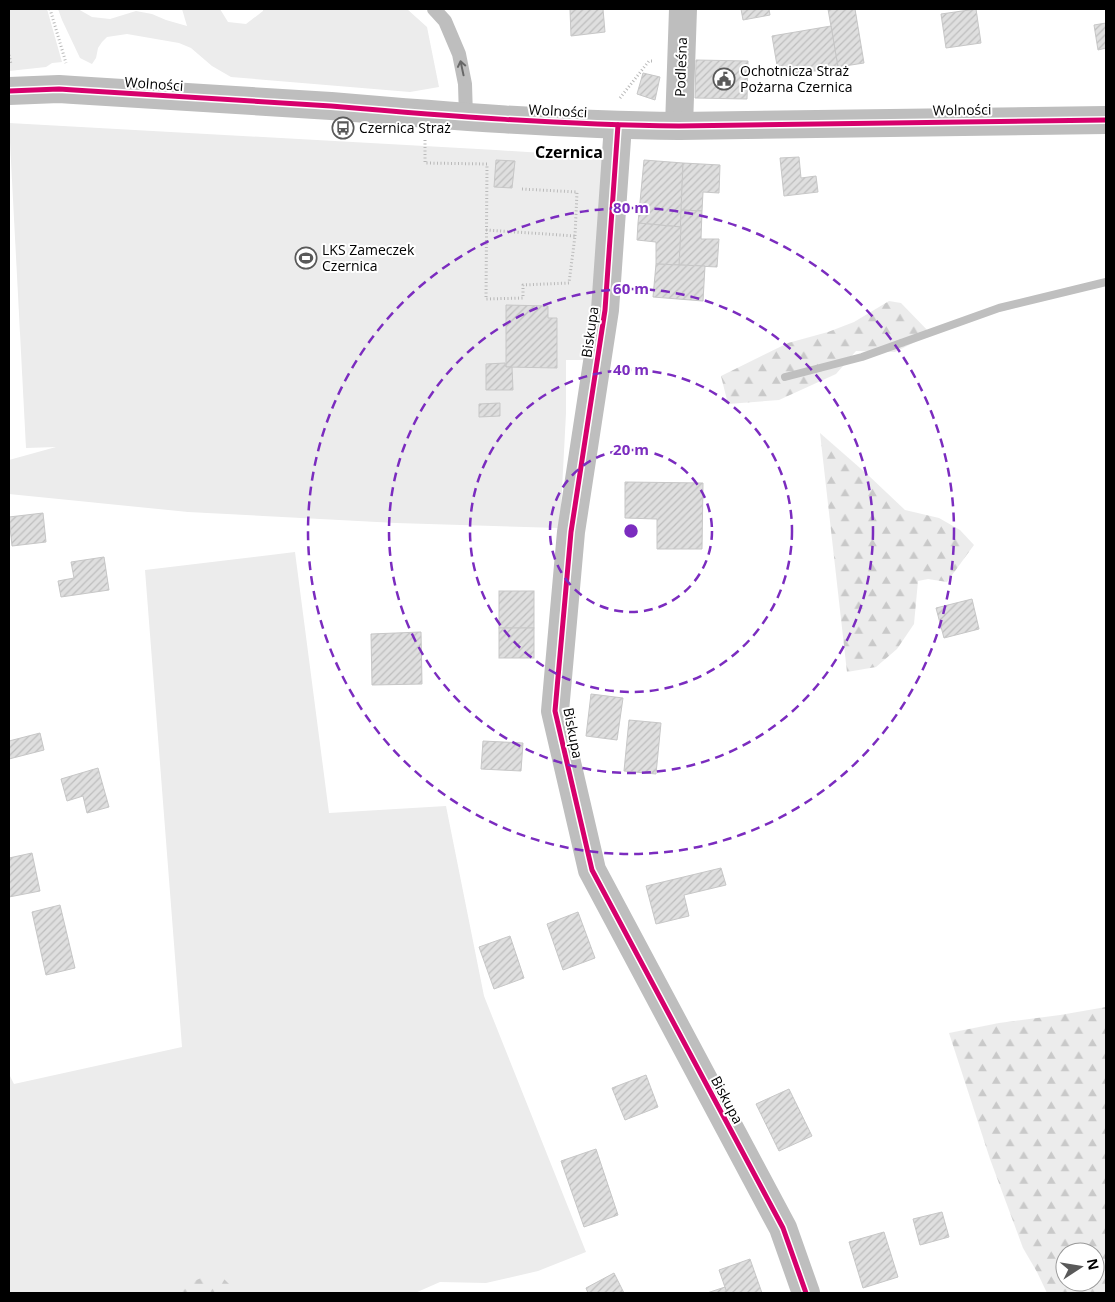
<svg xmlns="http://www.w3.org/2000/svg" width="1115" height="1302" font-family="'Open Sans',sans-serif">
<defs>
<pattern id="forest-firs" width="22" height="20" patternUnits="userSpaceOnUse" patternTransform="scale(1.25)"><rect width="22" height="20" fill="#ececec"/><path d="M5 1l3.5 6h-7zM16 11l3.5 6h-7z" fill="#c9c9c9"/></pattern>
<pattern id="building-hatch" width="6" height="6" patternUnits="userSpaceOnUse" patternTransform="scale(1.25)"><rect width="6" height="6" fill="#dfdfdf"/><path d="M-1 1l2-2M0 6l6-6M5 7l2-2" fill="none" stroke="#bebebe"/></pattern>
</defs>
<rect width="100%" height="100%" fill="#fff"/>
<!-- grass -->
<g fill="#ececec">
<path d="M9,9H47L62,62L52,63L46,67L9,71Z"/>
<path d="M58,9H78L92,17L110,19L136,11L152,14L166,20L187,26L182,9H220L228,22L246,24L263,11V9H407L427,27L439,87L410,92L231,77L212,66L191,48L179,43L127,34L107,37L102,42L98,48L96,58L92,64L80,58L62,20Z"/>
<path d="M9,123L496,150L605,157L587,360H566V413L560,528L396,523L188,512L9,494V460L56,447L26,448Z"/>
<path d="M295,552L329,813L446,806L484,996L586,1252L538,1271L486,1283L440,1282L415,1293H9V1074L14,1084L182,1047L145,570Z"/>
</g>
<!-- forest -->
<g fill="url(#forest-firs)" fill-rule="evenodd">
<path d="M889,301L901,303L931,334L895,352L856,351L836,374L779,400L728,404L721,376L788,343L828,332L854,322Z"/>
<path d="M820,433L868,475L905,510L939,518L960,530L974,545L947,582L928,579L918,581L914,624L897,649L876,667L847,672Z"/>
<path d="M1106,1007V1293H1047L1037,1272L1023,1248L990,1159L949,1033L999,1023L1060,1015ZM1065,1252H1095V1282H1065Z"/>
<path d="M217,1272L238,1293H170L191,1282Z"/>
</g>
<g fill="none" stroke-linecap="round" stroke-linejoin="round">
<!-- stream -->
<path stroke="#bfbfbf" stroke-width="8" d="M785,377L862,357L999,308L1106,282"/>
</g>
<!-- building -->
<g fill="url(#building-hatch)" stroke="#c7c7c7">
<path d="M570,9H603L605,32L571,36Z"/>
<path d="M741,9H769L770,15L743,20Z"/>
<path d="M828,9H855L864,63L838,67Z"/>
<path d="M976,9L981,43L946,48L941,14Z"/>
<path d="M1106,23V48L1098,50L1094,25Z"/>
<path d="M831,26L838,67L779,77L772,36Z"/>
<path d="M696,60L748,61L747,99L695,98Z"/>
<path d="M643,73L660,77L655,100L637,94Z"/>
<path d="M799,157L801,178L816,176L818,192L784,196L780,158Z"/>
<path d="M496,160L515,161L512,188L494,187Z"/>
<path d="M644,160L683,163L681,227L638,223Z"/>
<path d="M683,163L720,165L719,193L703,192L702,211L681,210Z"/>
<path d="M681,210L702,211L701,239H719L717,267L679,265Z"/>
<path d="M638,223L681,227L679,265L656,264V242L637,240Z"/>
<path d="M656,264L705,266L703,301L653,297Z"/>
<path d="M506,305L548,306V318H557V368L506,367Z"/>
<path d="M505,363L506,367H512L513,390H486V364Z"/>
<path d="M500,403V416L479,417V404Z"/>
<path d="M625,482L703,483L702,549H657V519L625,518Z"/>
<path d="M43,513L46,542L12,546L9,517Z"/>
<path d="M104,557L109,590L61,597L58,581L74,578L71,562Z"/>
<rect x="499" y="591" width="35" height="37"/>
<path d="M972,599L979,629L944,638L936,608Z"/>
<rect x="499" y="628" width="35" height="30"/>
<path d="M421,632L422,684L372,685L371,634Z"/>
<path d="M591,694L623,698L617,740L586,736Z"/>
<path d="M629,720L661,723L656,774L624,771Z"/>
<path d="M40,733L44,750L9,759V741Z"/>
<path d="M483,741L523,743L521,771L481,769Z"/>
<path d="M98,768L109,807L87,813L83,796L67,801L61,779Z"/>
<path d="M32,853L40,891L9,897V858Z"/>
<path d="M721,868L726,885L684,895L689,916L656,924L646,886Z"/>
<path d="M60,905L75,968L46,975L32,912Z"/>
<path d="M578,912L595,958L563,970L547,924Z"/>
<path d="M510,936L524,978L494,989L479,947Z"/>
<path d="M646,1075L658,1107L625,1120L612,1088Z"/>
<path d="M789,1089L812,1136L779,1151L756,1104Z"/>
<path d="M596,1149L618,1215L584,1227L561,1161Z"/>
<path d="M942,1212L949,1237L920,1245L913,1219Z"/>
<path d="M884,1232L898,1277L863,1288L849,1242Z"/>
<path d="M750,1259L762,1293H727L719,1270Z"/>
<path d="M614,1273L624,1293H588L586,1288Z"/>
<path d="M725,1287L727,1293H707Z"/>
</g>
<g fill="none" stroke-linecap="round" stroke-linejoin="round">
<!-- path -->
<g stroke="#b9b9b9" stroke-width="3" stroke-dasharray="1 2.5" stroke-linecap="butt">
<path d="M50,9L66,63"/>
<path d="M9,55L11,64"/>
<path d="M620,98L649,61H653"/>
<path d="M425,140V163L487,164L486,299L523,298V285L569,283L575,236L486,230"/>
<path d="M522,189L577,192L575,236"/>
</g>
<!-- service -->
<path stroke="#bebebe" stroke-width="14" d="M434,9L445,21L459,54L465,84L466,117"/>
<!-- minor -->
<g stroke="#bebebe" stroke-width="28">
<path d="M618,125L605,310L571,532L555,711L592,870L783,1228L806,1293"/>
<path d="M679,126L683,9"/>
</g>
<!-- tertiary -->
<path stroke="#bebebe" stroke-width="28" d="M9,91L59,89L74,90C159,95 245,100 331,106C447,116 563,125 679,126L1106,120"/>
<!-- cycleway casing -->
<g stroke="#fff" stroke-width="8">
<g id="cycleway">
<path d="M9,91L59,89L74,90C159,95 245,100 331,106C447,116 563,125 679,126L1106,120"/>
<path d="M618,125L605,310L571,532L555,711L592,870L783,1228L806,1293"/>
</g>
</g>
<!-- cycleway -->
<use href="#cycleway" stroke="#d6006c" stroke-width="5"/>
</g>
<!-- one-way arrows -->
<defs><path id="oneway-shaft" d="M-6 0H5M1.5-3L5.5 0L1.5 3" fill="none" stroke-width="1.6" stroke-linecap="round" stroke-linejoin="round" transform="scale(1.25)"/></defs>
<use stroke="#686868" href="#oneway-shaft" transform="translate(462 68) rotate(-102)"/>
<!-- distance rings -->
<g fill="none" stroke="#7b2cbf" stroke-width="2.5" stroke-dasharray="9 6">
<circle cx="631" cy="531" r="81"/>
<circle cx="631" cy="531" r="161"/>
<circle cx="631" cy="531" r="242"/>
<circle cx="631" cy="531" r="323"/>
</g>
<!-- icons -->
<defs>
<g id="civic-ring" transform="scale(1.125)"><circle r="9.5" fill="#fff" stroke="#595959" stroke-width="1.5"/><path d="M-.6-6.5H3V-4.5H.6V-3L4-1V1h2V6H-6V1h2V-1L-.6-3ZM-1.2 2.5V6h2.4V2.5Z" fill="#595959"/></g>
<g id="bus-ring" transform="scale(1.125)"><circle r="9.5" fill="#fff" stroke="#595959" stroke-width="1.5"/><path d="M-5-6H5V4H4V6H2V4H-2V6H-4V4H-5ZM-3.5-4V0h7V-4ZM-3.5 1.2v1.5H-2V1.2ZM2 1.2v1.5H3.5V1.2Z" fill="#595959"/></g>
<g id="stadium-ring" transform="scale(1.125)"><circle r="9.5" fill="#fff" stroke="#595959" stroke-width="1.5"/><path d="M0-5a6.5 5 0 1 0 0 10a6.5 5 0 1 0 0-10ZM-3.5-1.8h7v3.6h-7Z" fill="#595959"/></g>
</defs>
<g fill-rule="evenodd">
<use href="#civic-ring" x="724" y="79"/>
<use href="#bus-ring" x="343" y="128"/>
<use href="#stadium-ring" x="306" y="258"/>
</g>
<g text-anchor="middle" stroke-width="4" stroke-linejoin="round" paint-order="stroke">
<!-- street labels -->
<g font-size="14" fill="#000" stroke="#fff">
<text transform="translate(681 67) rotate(-88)" y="5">Podleśna</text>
<text transform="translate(154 84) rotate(4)" y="5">Wolności</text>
<text transform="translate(962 110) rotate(-1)" y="5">Wolności</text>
<text transform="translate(558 111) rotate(3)" y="5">Wolności</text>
<text transform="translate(590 332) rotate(-82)" y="5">Biskupa</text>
<text transform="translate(573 733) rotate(79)" y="5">Biskupa</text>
<text transform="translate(727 1100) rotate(62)" y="5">Biskupa</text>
</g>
<!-- poi labels -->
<g font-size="14" fill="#000" stroke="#fff" text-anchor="start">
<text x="740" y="76">Ochotnicza Straż<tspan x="740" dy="16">Pożarna Czernica</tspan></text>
<text x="359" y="133">Czernica Straż</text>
<text x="322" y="255">LKS Zameczek<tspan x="322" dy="16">Czernica</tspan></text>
</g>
<!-- quarter labels -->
<g font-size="16" font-weight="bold" fill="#000" stroke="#fff">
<text x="569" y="158">Czernica</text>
</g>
</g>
<circle cx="631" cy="531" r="8" fill="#7b2cbf" stroke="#fff" stroke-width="2.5"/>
<g font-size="15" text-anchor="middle" font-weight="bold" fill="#7b2cbf" stroke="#fff" stroke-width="4" stroke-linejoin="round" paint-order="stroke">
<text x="631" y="213">80 m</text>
<text x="631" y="294">60 m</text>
<text x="631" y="375">40 m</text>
<text x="631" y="455">20 m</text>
</g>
<!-- border -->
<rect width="1115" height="1302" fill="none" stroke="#000000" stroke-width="20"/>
<!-- north arrow -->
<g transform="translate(1080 1267) rotate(78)"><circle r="24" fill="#ffffff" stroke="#999999"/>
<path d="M0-4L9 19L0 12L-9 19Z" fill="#595959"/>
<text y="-8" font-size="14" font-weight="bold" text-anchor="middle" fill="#000000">N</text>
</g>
</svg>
